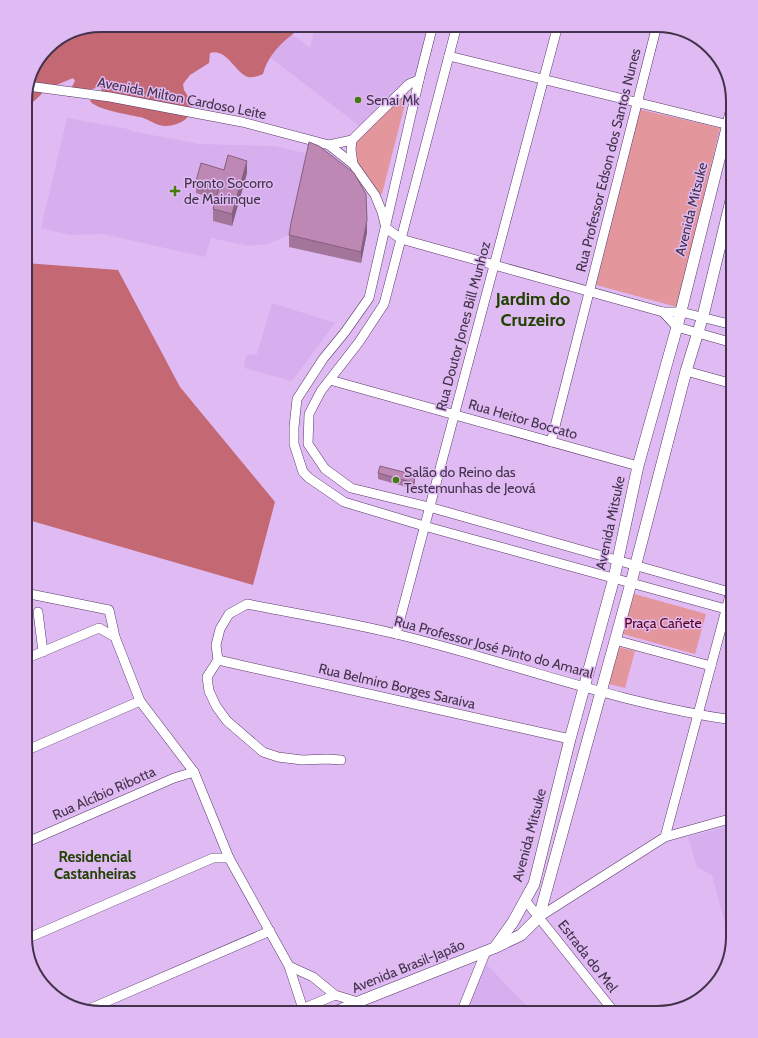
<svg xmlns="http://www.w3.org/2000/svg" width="758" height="1038" font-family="Cabin,sans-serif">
<rect width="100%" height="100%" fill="#dfbaf3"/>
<!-- built -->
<g fill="#d8afee">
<path d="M316,25H429L416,74L361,127L268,56L288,31L310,48Z"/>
<path d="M67,118L128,129L131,131L200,144L275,146L309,154L291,234L268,244L249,246L211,238L205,257L103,234L70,235L41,228Z"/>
<path d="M272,303L335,323L292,381L244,368L246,355L257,354Z"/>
<path d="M733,825V937L731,946L712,875L697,867L688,837Z"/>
<path d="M486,964L534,1013H465Z"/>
</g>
<!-- green -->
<g fill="#e4969d">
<path d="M408,92L382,194L378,196L357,163L356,141Z"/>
<path d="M638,109L720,128L677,307L596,285Z"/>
<path d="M631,593L706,614L695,654L619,633Z"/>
<path d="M614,646L635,651L625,688L605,683Z"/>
</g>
<!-- forest -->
<g fill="#c46873">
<path d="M101,25H306C287,37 269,52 263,74C258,76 253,78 248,77C235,73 227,48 210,53L209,63L190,75L183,84L184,90L192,103C191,107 191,112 189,115C184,124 168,128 159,125C152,123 147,118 139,117C127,114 97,110 90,101L100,94L102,89L101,87L87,90L76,97H69L68,94L75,81L73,78L47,89L32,103L25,106V96L33,67L51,44Z"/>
<path d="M25,263L118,270L180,387L275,502L253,585L25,519Z"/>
</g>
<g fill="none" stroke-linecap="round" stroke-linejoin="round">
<!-- minor casing -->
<g stroke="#583868" stroke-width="10">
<g id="minor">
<path d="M433,25L419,80L369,298L345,332L323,359L297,399L294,427V444L303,472L309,478L344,502L424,526L733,611"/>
<path d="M457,25L384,304L359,342L321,391L309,414L308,444L325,469L351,488L429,507L733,593"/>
<path d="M449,56L733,126"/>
<path d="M28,86L110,97L242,122L329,145L353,164L375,195L382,212L386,228L401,239L663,312H681L733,325"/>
<path d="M352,140L351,150L353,164"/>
<path d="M329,145L352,140L409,84L419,80"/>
<path d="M663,312L677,327L733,343"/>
<path d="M686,371L733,384"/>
<path d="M330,380L638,466"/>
<path d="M551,442L657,25"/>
<path d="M25,593L109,610L115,637"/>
<path d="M38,612L43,652"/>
<path d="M396,634L558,25"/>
<path d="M615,640L711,666"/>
<path d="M25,659L99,628L115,637L140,701L194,772L229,858L289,966L303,1009"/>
<path d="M218,660L570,739"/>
<path d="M25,751L140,701"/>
<path d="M341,760L327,759L302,760L278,757L263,752L227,721L216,706L209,691L207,677L218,660L216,645L220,629L229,614L247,604C297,614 347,622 396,634C508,661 618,704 733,720"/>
<path d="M665,837L733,818"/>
<path d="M25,843L174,778L194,772"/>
<path d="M525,900L615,1013"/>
<path d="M539,917L665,837L733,584"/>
<path d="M26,939L213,858H229"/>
<path d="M289,966L313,977L335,995"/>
<path d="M87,1010L270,931"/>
<path d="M293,1013L335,995L358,1002"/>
<path d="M461,1013L486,951"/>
</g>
</g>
<!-- major casing -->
<g stroke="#583868" stroke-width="12">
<g id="major">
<path d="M496,946L513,922L534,884L570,739L614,578L638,466L677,327L733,104"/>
<path d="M333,1013L358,1002L494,948L521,935L539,917L631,583L686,371L703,316L733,192"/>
</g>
</g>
<!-- minor -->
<use href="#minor" stroke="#fff" stroke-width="9"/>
<!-- major -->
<use href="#major" stroke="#fff" stroke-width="11"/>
</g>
<!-- wall -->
<g fill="#a3759b">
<path d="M224,170L247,173L232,226L213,221V209L216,199L196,193V181Z"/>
<path d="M367,232L361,263L289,247V235Z"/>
<path d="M378,473L415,481L414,489L378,479Z"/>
</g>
<!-- shaded-wall -->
<g fill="#855f7e">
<path d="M247,161V173L232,226V214Z"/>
<path d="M367,220V232L361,263V252Z"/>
</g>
<!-- building -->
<g fill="#be88b4" stroke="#855f7e">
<path d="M309,142L319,146L354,173L366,194L367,220L361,252L289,235L291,223Z"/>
<path d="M228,155L247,161L232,214L213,209L219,188L196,181L201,163L224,170Z"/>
<path d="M380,466L415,475L414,483L378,473Z"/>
</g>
<!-- markers -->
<g fill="#457b0c" stroke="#dfbaf3" stroke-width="1.5">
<circle cx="358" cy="100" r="4"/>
<path d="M173 185h4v4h4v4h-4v4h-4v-4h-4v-4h4z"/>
<circle cx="396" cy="480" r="4"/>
</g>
<g text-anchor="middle" stroke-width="3" stroke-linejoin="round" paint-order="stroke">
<!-- street labels -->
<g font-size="14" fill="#42334a" stroke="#dfbaf3">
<text transform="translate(182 98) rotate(11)" y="5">Avenida Milton Cardoso Leite</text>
<text transform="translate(608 160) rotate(-76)" y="5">Rua Professor Edson dos Santos Nunes</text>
<text transform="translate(691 209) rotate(-76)" y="5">Avenida Mitsuke</text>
<text transform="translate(463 326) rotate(-75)" y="5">Rua Doutor Jones Bill Munhoz</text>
<text transform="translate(523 419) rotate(16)" y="5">Rua Heitor Boccato</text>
<text transform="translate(610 523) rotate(-78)" y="5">Avenida Mitsuke</text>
<text transform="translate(494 647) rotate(15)" y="5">Rua Professor José Pinto do Amaral</text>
<text transform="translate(397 686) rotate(13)" y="5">Rua Belmiro Borges Saraiva</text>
<text transform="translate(104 793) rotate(-24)" y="5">Rua Alcíbio Ribotta</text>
<text transform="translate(529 835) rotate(-75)" y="5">Avenida Mitsuke</text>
<text transform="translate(588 956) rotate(52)" y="5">Estrada do Mel</text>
<text transform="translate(408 966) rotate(-22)" y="5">Avenida Brasil-Japão</text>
</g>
<!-- poi labels -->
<g font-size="14" fill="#42334a" stroke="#dfbaf3" text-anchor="start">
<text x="366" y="105">Senai Mk</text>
<text x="184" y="188">Pronto Socorro<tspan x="184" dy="16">de Mairinque</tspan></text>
<text x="404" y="477">Salão do Reino das<tspan x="404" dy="16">Testemunhas de Jeová</tspan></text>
</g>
<!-- park labels -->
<g font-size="14" fill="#5a001b" stroke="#dfbaf3">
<text x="663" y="628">Praça Cañete</text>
</g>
<!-- neighbourhood labels -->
<g font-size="15" font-weight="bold" fill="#214200" stroke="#dfbaf3">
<text x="95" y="862">Residencial<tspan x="95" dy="17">Castanheiras</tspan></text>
</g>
<!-- district labels -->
<g font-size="18" font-weight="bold" fill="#214200" stroke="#dfbaf3">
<text x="533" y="305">Jardim do<tspan x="533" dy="21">Cruzeiro</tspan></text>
</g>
</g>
<!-- crop -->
<path d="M0 0H758V1038H0ZM101 32H657A69 69 0 0 1 726 101V937A69 69 0 0 1 657 1006H101A69 69 0 0 1 32 937V101A69 69 0 0 1 101 32Z" fill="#dfbaf3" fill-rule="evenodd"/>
<path fill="none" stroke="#42334a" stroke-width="2" d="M101 32H657A69 69 0 0 1 726 101V937A69 69 0 0 1 657 1006H101A69 69 0 0 1 32 937V101A69 69 0 0 1 101 32Z"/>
</svg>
